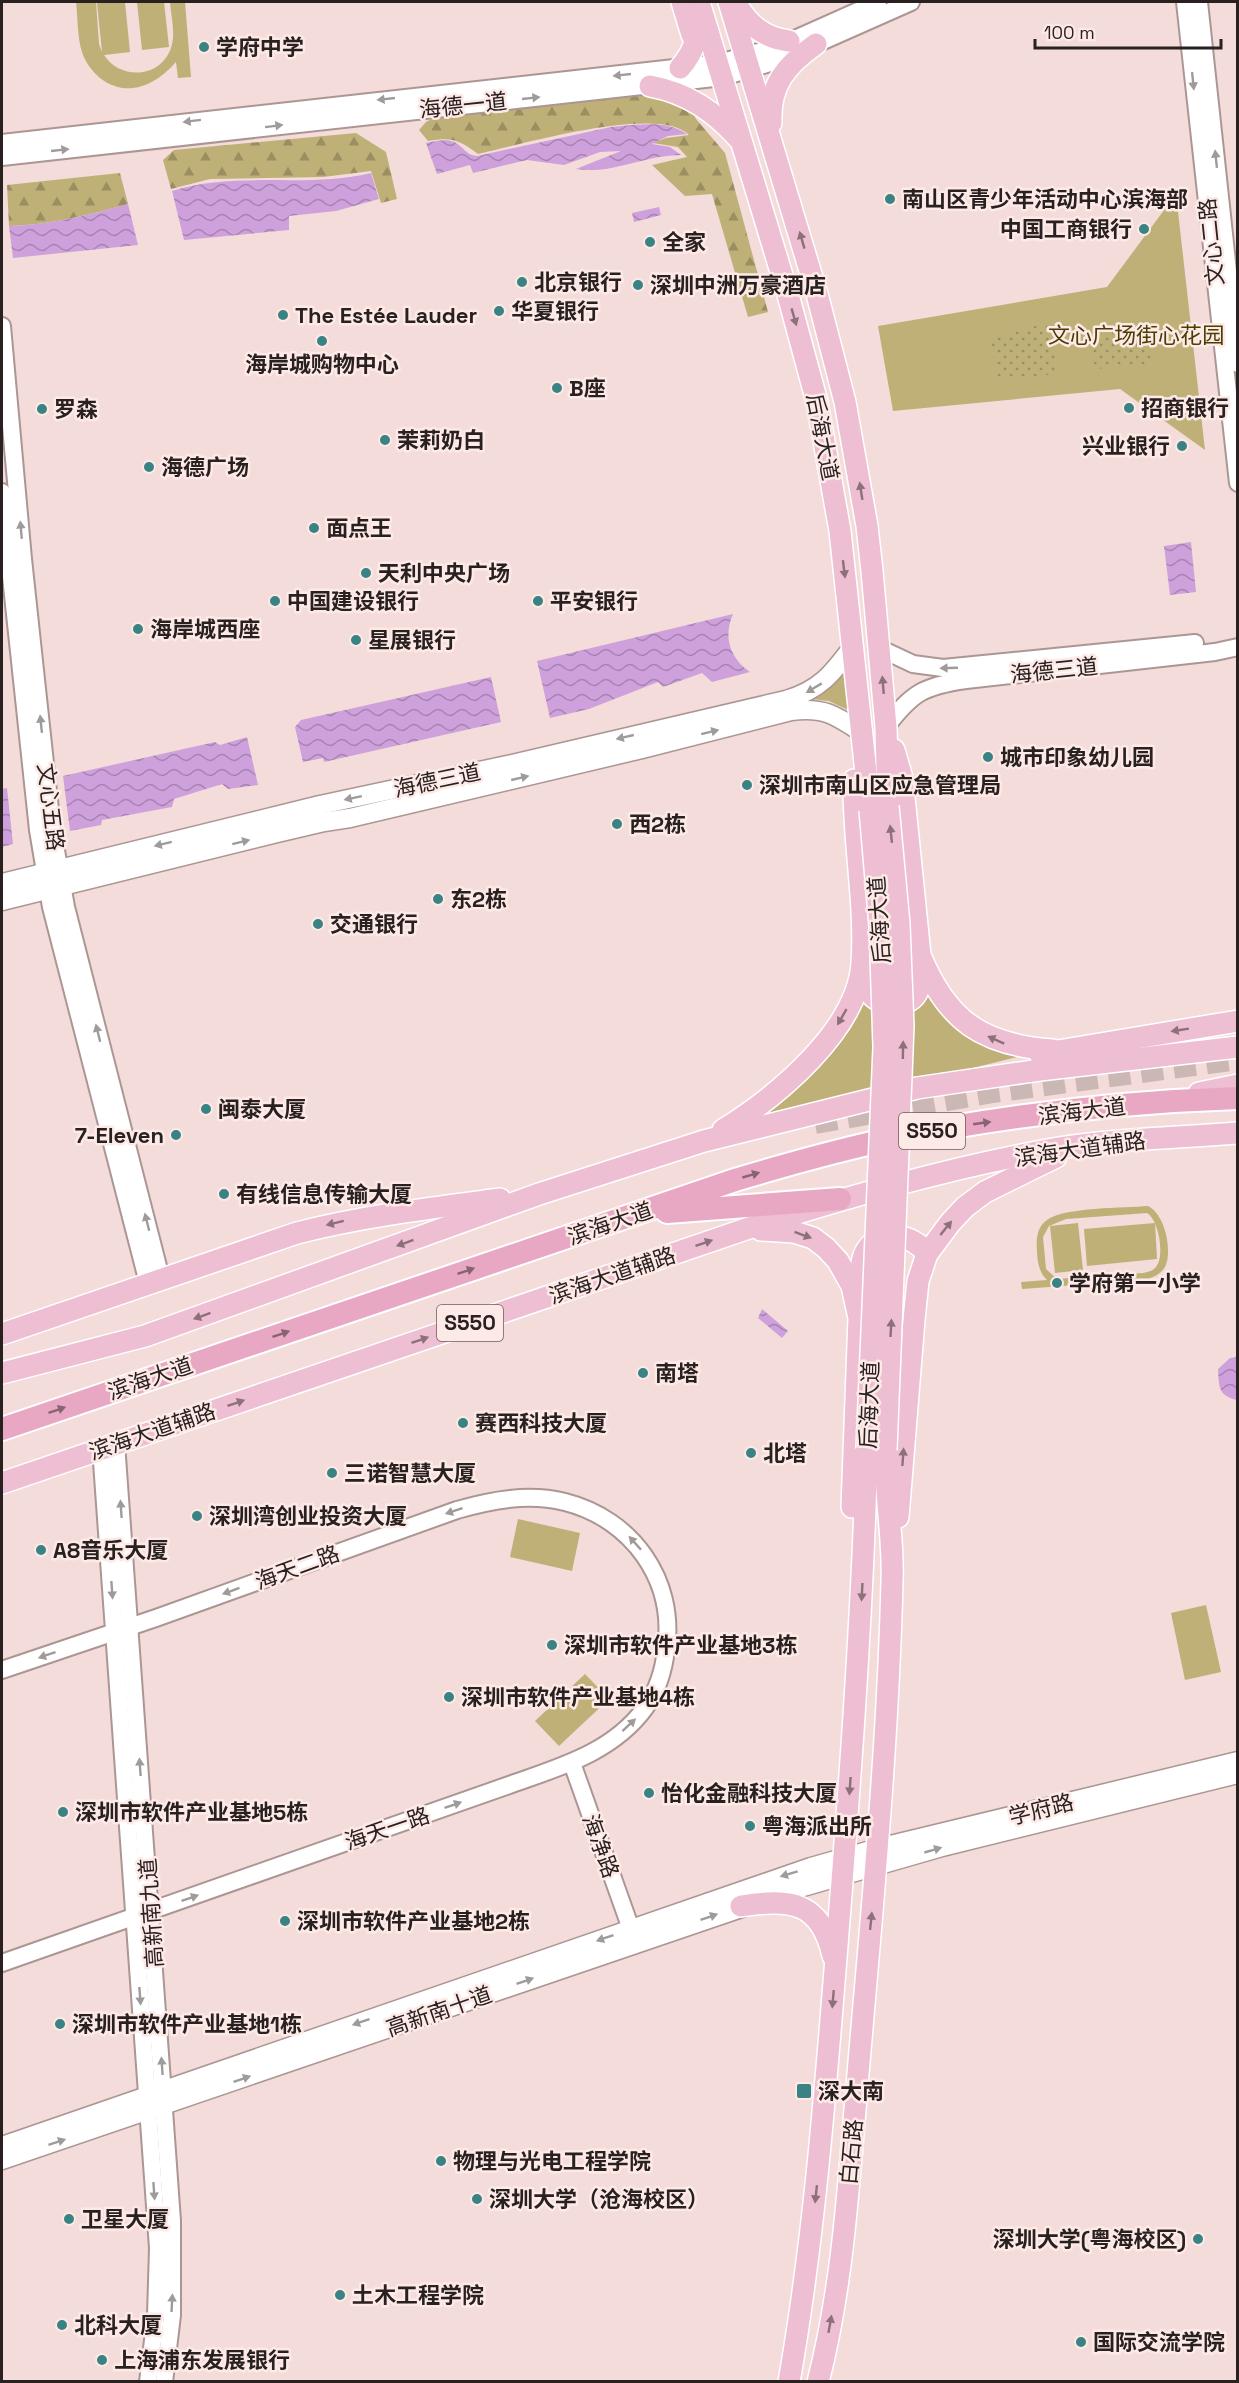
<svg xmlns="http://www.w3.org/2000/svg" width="1239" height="2383" font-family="'Space Grotesk','Noto Sans SC',sans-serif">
<defs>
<pattern id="forest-firs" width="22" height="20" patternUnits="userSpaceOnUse" patternTransform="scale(1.5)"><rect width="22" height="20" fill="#bfb078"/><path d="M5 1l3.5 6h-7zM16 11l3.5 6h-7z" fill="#9b8f62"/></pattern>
<pattern id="garden-dots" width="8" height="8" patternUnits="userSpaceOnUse" patternTransform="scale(1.5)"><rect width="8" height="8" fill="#bfb078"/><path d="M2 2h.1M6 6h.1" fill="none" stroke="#9b8f62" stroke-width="1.8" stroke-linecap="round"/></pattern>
<pattern id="water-waves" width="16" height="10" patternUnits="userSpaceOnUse" patternTransform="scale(1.5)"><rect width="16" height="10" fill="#cea1dc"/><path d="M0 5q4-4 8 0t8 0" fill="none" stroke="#a783b2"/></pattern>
</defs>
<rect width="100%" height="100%" fill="#f3dcd9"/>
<!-- green -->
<g fill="#bfb078" fill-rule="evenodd">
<path d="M76,2H96L99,44L102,52L97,3L125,2L130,52L104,55C120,80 160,79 171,48C176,34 171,16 170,2H185L191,77L178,78L176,62C156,85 127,99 100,78C92,71 85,62 82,52C77,36 78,18 76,2Z"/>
<path d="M137,2H164L169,47L142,50Z"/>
<path d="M1176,194L1205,450L1120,389L893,411L878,326L1107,287Z"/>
<path d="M843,668L848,710L829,701L812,699L830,686Z"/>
<path d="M929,986L1025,1055L740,1126C782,1098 823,1072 848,1027C853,1016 858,1005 863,993Z"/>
<path d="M1148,1206C1165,1214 1173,1251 1165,1267C1160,1275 1152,1278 1144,1280L1022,1289L1021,1282L1047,1280C1039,1273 1037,1260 1037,1250C1036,1239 1037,1227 1047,1220C1064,1207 1125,1208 1148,1206ZM1147,1213C1159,1220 1165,1256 1156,1267C1153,1271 1148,1272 1143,1273L1057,1279L1046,1269L1043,1237L1049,1226L1066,1219Z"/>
<path d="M1078,1223L1083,1270L1055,1273L1050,1226Z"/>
<path d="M1155,1223L1157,1259L1087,1266L1084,1229Z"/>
<path d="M518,1519L580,1533L572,1571L510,1557Z"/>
<path d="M1206,1605L1221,1672L1185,1680L1171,1613Z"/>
<path d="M585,1674L609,1699L559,1746L535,1721Z"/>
</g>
<!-- forest -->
<g fill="url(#forest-firs)">
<path d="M660,93L686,99L696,119L725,153L768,312L748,317L712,194L685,196L652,165L687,157L678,147L653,143L666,138L689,135C659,104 520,145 478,154C459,140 452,137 428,141L419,130L426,122L441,114Z"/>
<path d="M356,133L386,152L397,199L381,203L371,171L323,177L210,179L171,189L163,160L174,150Z"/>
<path d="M120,173L128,204C90,215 49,225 9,226L7,185Z"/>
</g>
<!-- garden -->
<g fill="url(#garden-dots)">
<path d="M1050,322L1058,374L998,379L991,338Z"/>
<path d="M1146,323L1151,364L1095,369L1090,337Z"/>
</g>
<!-- water -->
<g fill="url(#water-waves)">
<path d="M631,125C651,124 670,122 687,134L668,136L652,144L670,147L681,155C644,155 612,175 576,169L621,151L600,152L564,165L527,160L473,173L470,165L437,174L426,143C437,141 451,137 460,146C466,151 468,155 477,156L611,127Z"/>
<path d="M371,173L379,199L336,211L289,216V230L184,240L172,191C237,170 306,189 371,173Z"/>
<path d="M128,204L138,245L13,258L9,226C49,225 90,215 128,204Z"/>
<path d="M659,207L661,215L634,222L632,213Z"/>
<path d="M1191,542L1196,592L1170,595L1164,546Z"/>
<path d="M733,614C723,637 730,658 750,672L712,682L702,673L663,687L658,682L589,709L550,718L537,661Z"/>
<path d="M491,677L501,722L324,762L323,758L303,762L295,727L301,720Z"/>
<path d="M247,737L258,785L228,789L222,784L174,799L172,807L102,820L101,825L70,831L63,776L215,742L220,745Z"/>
<path d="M7,788L13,844L2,847V789Z"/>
<path d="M762,1309L788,1331L782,1338L758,1318Z"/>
<path d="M1237,1357H1238L1237,1400C1218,1396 1219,1386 1218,1369L1230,1358Z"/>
</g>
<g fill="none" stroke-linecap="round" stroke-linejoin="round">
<!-- trunk-tunnel -->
<path stroke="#cbb7b4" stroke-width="22" stroke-dasharray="22 11" stroke-linecap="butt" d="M815,1123L993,1092L1238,1059"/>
<!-- tertiary casing -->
<g stroke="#ac9693" stroke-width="20">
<g id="tertiary">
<path d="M1185,2L1238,483"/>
<path d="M1199,2L1238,364"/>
<path d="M2,143L719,63L777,47L878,2"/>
<path d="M2,157L723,77L780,60L911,2"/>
<path d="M2,326L23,559L52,828L66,907L161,1278"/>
<path d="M2,492L38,830L51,907L148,1283"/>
<path d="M879,648L913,664L943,668L1195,643"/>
<path d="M886,727C912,693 923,686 966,680L1215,652L1238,647"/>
<path d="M116,1443L172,2221V2315L164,2382"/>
<path d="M101,1448L158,2248L156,2315L148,2382"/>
<path d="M2,1670L156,1618L457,1510C492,1500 528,1493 565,1502C632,1519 676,1580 666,1649C664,1669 657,1691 645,1708C613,1752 560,1767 512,1784L2,1963"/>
<path d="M572,1763L631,1929"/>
</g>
</g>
<!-- secondary casing -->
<g stroke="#ac9693" stroke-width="21">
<g id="secondary">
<path d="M2,883L320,805L512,764L786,700C820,690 833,673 853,646"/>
<path d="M2,901L277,833L324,822L350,818L642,749L791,711C823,707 834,714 861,732"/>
<path d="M2,2146L811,1867L878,1848L1238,1761"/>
<path d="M2,2160L803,1887L942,1847L1238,1774"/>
</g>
</g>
<!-- primary casing -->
<g stroke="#fff" stroke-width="24">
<g id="primary">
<path d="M682,2L692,35"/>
<path d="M699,2L788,295L817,402L840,531L870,810"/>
<path d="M729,2L817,294L845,402L867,526L872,571L886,727L888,806"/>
<path d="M735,2C748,24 763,38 789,41"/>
<path d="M680,68C695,51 699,34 698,11"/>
<path d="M650,86C688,93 715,112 740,140"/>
<path d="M771,123C769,85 786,65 816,44"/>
<path d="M894,750L902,778L920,955C947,1021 982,1045 1053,1050"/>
<path d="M862,966C864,975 865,986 870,993C881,1009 911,1009 918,990C922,981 920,971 920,961"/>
<path d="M1040,1054L1238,1021"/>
<path d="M1199,1093L1238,1085"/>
<path d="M723,1130C776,1097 858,1030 862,963C866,902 853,841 854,780"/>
<path d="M761,1230L794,1232L813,1238L826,1248L838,1261L852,1286L859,1318L852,1507"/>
<path d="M860,1299C861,1285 859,1266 865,1253C878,1227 914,1234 927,1254"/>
<path d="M2,1334L297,1233C363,1216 431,1208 500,1199"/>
<path d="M2,1373L145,1336L539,1194L704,1141L917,1088L1040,1070L1238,1047"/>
<path d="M2,1483L746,1229C843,1198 941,1170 1042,1151C1106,1139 1173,1138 1238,1133"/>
<path d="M898,1517L914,1320L918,1281L927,1254L950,1223L965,1207L985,1192L1056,1157"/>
<path d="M741,1906C791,1898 821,1902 833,1956"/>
<path d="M789,2382C813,2245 824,2108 835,1970C849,1797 862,1623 867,1449"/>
<path d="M818,2382C844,2281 849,2176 858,2074C872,1910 888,1746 892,1581C894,1537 884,1494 886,1450"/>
</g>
</g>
<!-- trunk casing -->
<g stroke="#fff" stroke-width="26">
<g id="trunk">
<path d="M667,1212L840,1199"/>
<path d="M2,1429L735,1180C785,1165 835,1151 885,1140C1000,1116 1120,1102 1238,1098"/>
</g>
</g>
<!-- tertiary -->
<use href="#tertiary" stroke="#fff" stroke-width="16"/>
<!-- secondary -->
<use href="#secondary" stroke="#fff" stroke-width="18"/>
<!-- primary -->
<use href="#primary" stroke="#eebed3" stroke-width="21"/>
<!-- trunk -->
<use href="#trunk" stroke="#e8a8c4" stroke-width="22"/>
<!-- primary-bridge casing -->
<g stroke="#fff" stroke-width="24" stroke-linecap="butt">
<g id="primary-bridge">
<path d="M867,1449L884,1047L880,926L870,810"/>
<path d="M886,1450L903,1026L899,924L888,806"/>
</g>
</g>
<!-- primary-bridge -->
<use href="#primary-bridge" stroke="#eebed3" stroke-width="21"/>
</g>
<!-- one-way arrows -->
<defs><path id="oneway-solid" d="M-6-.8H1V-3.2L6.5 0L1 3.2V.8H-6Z" transform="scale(1.5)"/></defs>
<g fill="#9f9b9b">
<use href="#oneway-solid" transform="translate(622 75) rotate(174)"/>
<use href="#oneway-solid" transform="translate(1193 81) rotate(84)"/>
<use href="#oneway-solid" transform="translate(531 98) rotate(-6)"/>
<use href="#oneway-solid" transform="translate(386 99) rotate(174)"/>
<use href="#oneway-solid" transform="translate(192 121) rotate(173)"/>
<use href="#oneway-solid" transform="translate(274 126) rotate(-7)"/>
<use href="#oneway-solid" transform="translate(60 150) rotate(-6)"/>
<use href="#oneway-solid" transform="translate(1216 159) rotate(-96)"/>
<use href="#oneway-solid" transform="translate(21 530) rotate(-95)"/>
<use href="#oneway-solid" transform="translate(949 668) rotate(178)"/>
<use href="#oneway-solid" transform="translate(814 688) rotate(149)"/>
<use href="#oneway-solid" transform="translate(41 724) rotate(-96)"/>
<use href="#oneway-solid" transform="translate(710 732) rotate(-14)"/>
<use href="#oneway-solid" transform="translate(625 737) rotate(167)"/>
<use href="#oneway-solid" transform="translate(520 778) rotate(-13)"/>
<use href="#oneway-solid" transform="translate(353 798) rotate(168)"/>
<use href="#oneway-solid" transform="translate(241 842) rotate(-14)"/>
<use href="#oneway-solid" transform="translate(163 844) rotate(166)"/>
<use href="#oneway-solid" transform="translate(98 1033) rotate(-104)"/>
<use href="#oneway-solid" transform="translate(147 1222) rotate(-104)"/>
<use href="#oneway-solid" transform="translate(121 1509) rotate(-94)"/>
<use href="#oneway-solid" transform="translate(454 1511) rotate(162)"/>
<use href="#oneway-solid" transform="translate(635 1543) rotate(-132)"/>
<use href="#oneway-solid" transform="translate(112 1590) rotate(86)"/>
<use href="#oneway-solid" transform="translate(231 1591) rotate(160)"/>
<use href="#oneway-solid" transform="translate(47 1655) rotate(161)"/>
<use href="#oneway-solid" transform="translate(629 1725) rotate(-43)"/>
<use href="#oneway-solid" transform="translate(140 1767) rotate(-94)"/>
<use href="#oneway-solid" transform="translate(453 1805) rotate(-19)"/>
<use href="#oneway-solid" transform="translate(933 1850) rotate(-16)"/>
<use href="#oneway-solid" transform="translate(789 1874) rotate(163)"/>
<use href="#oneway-solid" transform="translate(190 1898) rotate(-19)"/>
<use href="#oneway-solid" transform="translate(709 1917) rotate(-19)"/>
<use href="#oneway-solid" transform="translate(605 1938) rotate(161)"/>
<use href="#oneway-solid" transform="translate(525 1981) rotate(-19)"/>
<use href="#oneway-solid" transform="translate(140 1996) rotate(86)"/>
<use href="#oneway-solid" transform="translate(361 2022) rotate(161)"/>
<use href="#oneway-solid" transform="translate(162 2066) rotate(-94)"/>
<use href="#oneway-solid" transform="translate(242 2079) rotate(-19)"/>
<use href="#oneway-solid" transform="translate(57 2142) rotate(-18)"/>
<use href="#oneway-solid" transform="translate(154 2191) rotate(86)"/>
<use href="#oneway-solid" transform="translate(172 2303) rotate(-87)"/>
</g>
<g fill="#8c707a">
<use href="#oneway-solid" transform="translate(802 240) rotate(-106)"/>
<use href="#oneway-solid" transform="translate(794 317) rotate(74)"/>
<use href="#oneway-solid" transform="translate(861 491) rotate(-99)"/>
<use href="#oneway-solid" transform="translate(844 569) rotate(83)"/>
<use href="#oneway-solid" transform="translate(883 685) rotate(-95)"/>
<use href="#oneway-solid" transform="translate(891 834) rotate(-96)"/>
<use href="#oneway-solid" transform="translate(842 1017) rotate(120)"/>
<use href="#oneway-solid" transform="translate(1180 1030) rotate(171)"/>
<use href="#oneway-solid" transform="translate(996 1040) rotate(-156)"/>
<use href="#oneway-solid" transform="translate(903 1050) rotate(-89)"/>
<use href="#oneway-solid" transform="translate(335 1223) rotate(166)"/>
<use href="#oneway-solid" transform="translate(946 1228) rotate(-51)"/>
<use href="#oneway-solid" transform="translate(803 1235) rotate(20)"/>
<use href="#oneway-solid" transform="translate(405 1243) rotate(160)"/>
<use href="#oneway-solid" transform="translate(704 1243) rotate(-19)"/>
<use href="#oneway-solid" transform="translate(202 1316) rotate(160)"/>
<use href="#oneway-solid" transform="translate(891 1328) rotate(-87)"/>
<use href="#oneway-solid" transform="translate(420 1340) rotate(-19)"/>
<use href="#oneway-solid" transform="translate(236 1403) rotate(-19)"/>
<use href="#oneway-solid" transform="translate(903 1457) rotate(-86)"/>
<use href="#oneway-solid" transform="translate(862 1592) rotate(93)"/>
<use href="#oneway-solid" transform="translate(850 1786) rotate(94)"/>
<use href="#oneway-solid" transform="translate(871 1921) rotate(-84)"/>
<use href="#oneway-solid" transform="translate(833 1999) rotate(95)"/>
<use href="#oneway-solid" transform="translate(816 2194) rotate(96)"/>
<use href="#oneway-solid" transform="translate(830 2324) rotate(-80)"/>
</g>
<g fill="#886472">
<use href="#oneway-solid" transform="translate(982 1123) rotate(-8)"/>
<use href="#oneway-solid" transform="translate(751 1175) rotate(-16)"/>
<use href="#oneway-solid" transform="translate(466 1271) rotate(-19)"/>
<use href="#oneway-solid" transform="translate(281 1334) rotate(-19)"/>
<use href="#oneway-solid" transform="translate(57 1410) rotate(-19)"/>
</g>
<!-- markers -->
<g fill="#3a8284" stroke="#fdeae7" stroke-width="2">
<circle cx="204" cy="47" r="6"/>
<circle cx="890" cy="199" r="6"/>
<circle cx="1144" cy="229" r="6"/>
<circle cx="650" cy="242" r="6"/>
<circle cx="522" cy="282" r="6"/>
<circle cx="638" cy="285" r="6"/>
<circle cx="499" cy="311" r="6"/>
<circle cx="283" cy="315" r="6"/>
<circle cx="322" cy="341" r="6"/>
<circle cx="557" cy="388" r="6"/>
<circle cx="1129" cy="408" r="6"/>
<circle cx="42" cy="409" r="6"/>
<circle cx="385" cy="440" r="6"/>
<circle cx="1182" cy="446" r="6"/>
<circle cx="149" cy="467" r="6"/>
<circle cx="314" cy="528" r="6"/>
<circle cx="366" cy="573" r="6"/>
<circle cx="275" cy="601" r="6"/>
<circle cx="538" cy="601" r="6"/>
<circle cx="138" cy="629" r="6"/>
<circle cx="356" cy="640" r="6"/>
<circle cx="988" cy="757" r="6"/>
<circle cx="747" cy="785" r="6"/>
<circle cx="617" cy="824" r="6"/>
<circle cx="438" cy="899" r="6"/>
<circle cx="318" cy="924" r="6"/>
<circle cx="206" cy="1109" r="6"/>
<circle cx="176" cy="1135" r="6"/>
<circle cx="224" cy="1194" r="6"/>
<circle cx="1057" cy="1283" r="6"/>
<circle cx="643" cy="1373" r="6"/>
<circle cx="463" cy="1423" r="6"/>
<circle cx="751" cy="1453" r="6"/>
<circle cx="332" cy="1473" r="6"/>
<circle cx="197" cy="1516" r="6"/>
<circle cx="41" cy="1550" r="6"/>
<circle cx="552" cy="1645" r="6"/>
<circle cx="449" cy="1697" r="6"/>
<circle cx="649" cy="1793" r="6"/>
<circle cx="63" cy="1812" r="6"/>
<circle cx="750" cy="1826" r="6"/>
<circle cx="285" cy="1921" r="6"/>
<circle cx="60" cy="2024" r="6"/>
<rect x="796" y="2083" width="16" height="16" rx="3"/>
<circle cx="441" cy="2161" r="6"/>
<circle cx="477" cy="2199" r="6"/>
<circle cx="69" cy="2219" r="6"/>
<circle cx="1198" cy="2239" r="6"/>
<circle cx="340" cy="2295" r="6"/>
<circle cx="62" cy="2325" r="6"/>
<circle cx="1081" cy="2342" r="6"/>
<circle cx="102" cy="2360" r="6"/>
</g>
<g text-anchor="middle" stroke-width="5" stroke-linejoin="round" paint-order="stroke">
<!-- shield labels -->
<g fill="#fdeae7" stroke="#695d5c" stroke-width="1.5">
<rect x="899" y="1113" width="66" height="36" rx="4.5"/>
<rect x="437" y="1305" width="66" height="36" rx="4.5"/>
</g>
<g font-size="21" font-weight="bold" fill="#292120">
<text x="932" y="1138">S550</text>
<text x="470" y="1330">S550</text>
</g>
<!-- poi labels -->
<g font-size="22" font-weight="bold" fill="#292120" stroke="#fdeae7" text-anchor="start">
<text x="216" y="55">学府中学</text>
<text x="902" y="207">南山区青少年活动中心滨海部</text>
<text x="1132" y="237" text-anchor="end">中国工商银行</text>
<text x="662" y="250">全家</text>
<text x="534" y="290">北京银行</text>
<text x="650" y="293">深圳中洲万豪酒店</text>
<text x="511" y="319">华夏银行</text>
<text x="295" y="323">The Estée Lauder</text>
<text x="322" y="372" text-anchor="middle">海岸城购物中心</text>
<text x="569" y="396">B座</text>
<text x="1141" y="416">招商银行</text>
<text x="54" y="417">罗森</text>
<text x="397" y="448">茉莉奶白</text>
<text x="1170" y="454" text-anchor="end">兴业银行</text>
<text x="161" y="475">海德广场</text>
<text x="326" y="536">面点王</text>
<text x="378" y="581">天利中央广场</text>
<text x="287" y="609">中国建设银行</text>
<text x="550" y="609">平安银行</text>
<text x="150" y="637">海岸城西座</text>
<text x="368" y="648">星展银行</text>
<text x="1000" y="765">城市印象幼儿园</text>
<text x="759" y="793">深圳市南山区应急管理局</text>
<text x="629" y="832">西2栋</text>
<text x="450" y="907">东2栋</text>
<text x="330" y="932">交通银行</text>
<text x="218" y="1117">闽泰大厦</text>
<text x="164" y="1143" text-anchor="end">7-Eleven</text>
<text x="236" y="1202">有线信息传输大厦</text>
<text x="1069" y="1291">学府第一小学</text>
<text x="655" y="1381">南塔</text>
<text x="475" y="1431">赛西科技大厦</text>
<text x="763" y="1461">北塔</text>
<text x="344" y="1481">三诺智慧大厦</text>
<text x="209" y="1524">深圳湾创业投资大厦</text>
<text x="53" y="1558">A8音乐大厦</text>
<text x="564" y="1653">深圳市软件产业基地3栋</text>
<text x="461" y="1705">深圳市软件产业基地4栋</text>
<text x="661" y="1801">怡化金融科技大厦</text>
<text x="75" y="1820">深圳市软件产业基地5栋</text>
<text x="762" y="1834">粤海派出所</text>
<text x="297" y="1929">深圳市软件产业基地2栋</text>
<text x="72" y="2032">深圳市软件产业基地1栋</text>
<text x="818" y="2099">深大南</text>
<text x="453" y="2169">物理与光电工程学院</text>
<text x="489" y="2207">深圳大学（沧海校区）</text>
<text x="81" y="2227">卫星大厦</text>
<text x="1186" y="2247" text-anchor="end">深圳大学(粤海校区)</text>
<text x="352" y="2303">土木工程学院</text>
<text x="74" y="2333">北科大厦</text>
<text x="1093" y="2350">国际交流学院</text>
<text x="114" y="2368">上海浦东发展银行</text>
</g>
<!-- street labels -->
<g font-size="22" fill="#292120" stroke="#fdeae7">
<text transform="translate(463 105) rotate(-6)" y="8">海德一道</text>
<text transform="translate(1211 242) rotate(-96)" y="8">文心二路</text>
<text transform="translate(823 437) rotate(79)" y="8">后海大道</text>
<text transform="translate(1054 670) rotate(-6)" y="8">海德三道</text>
<text transform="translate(437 780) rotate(-12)" y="8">海德三道</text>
<text transform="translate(51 807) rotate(83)" y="8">文心五路</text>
<text transform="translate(879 920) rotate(-94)" y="8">后海大道</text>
<text transform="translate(1082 1111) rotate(-7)" y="8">滨海大道</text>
<text transform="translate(1080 1149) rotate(-8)" y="8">滨海大道辅路</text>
<text transform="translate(610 1223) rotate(-19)" y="8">滨海大道</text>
<text transform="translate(612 1275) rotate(-19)" y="8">滨海大道辅路</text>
<text transform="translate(150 1378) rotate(-19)" y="8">滨海大道</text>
<text transform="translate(869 1405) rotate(-88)" y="8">后海大道</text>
<text transform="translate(152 1431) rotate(-19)" y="8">滨海大道辅路</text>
<text transform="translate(297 1567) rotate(-20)" y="8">海天二路</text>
<text transform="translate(1041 1809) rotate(-14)" y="8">学府路</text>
<text transform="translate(387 1828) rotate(-19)" y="8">海天一路</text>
<text transform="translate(601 1846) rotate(70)" y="8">海净路</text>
<text transform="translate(151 1913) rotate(-94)" y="8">高新南九道</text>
<text transform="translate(439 2011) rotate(-19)" y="8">高新南十道</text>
<text transform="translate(851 2152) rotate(-85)" y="8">白石路</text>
</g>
<!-- park labels -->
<g font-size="22" fill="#4a3d00" stroke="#fdeae7">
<text x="1136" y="343">文心广场街心花园</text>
</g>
</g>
<!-- border -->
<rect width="1239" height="2383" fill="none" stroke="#292120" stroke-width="6"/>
<!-- scale -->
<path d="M1035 39v9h186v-9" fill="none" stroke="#292120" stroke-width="3"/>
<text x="1044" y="39" font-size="18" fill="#292120" stroke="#fdeae7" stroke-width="4.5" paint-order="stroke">100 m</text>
</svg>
